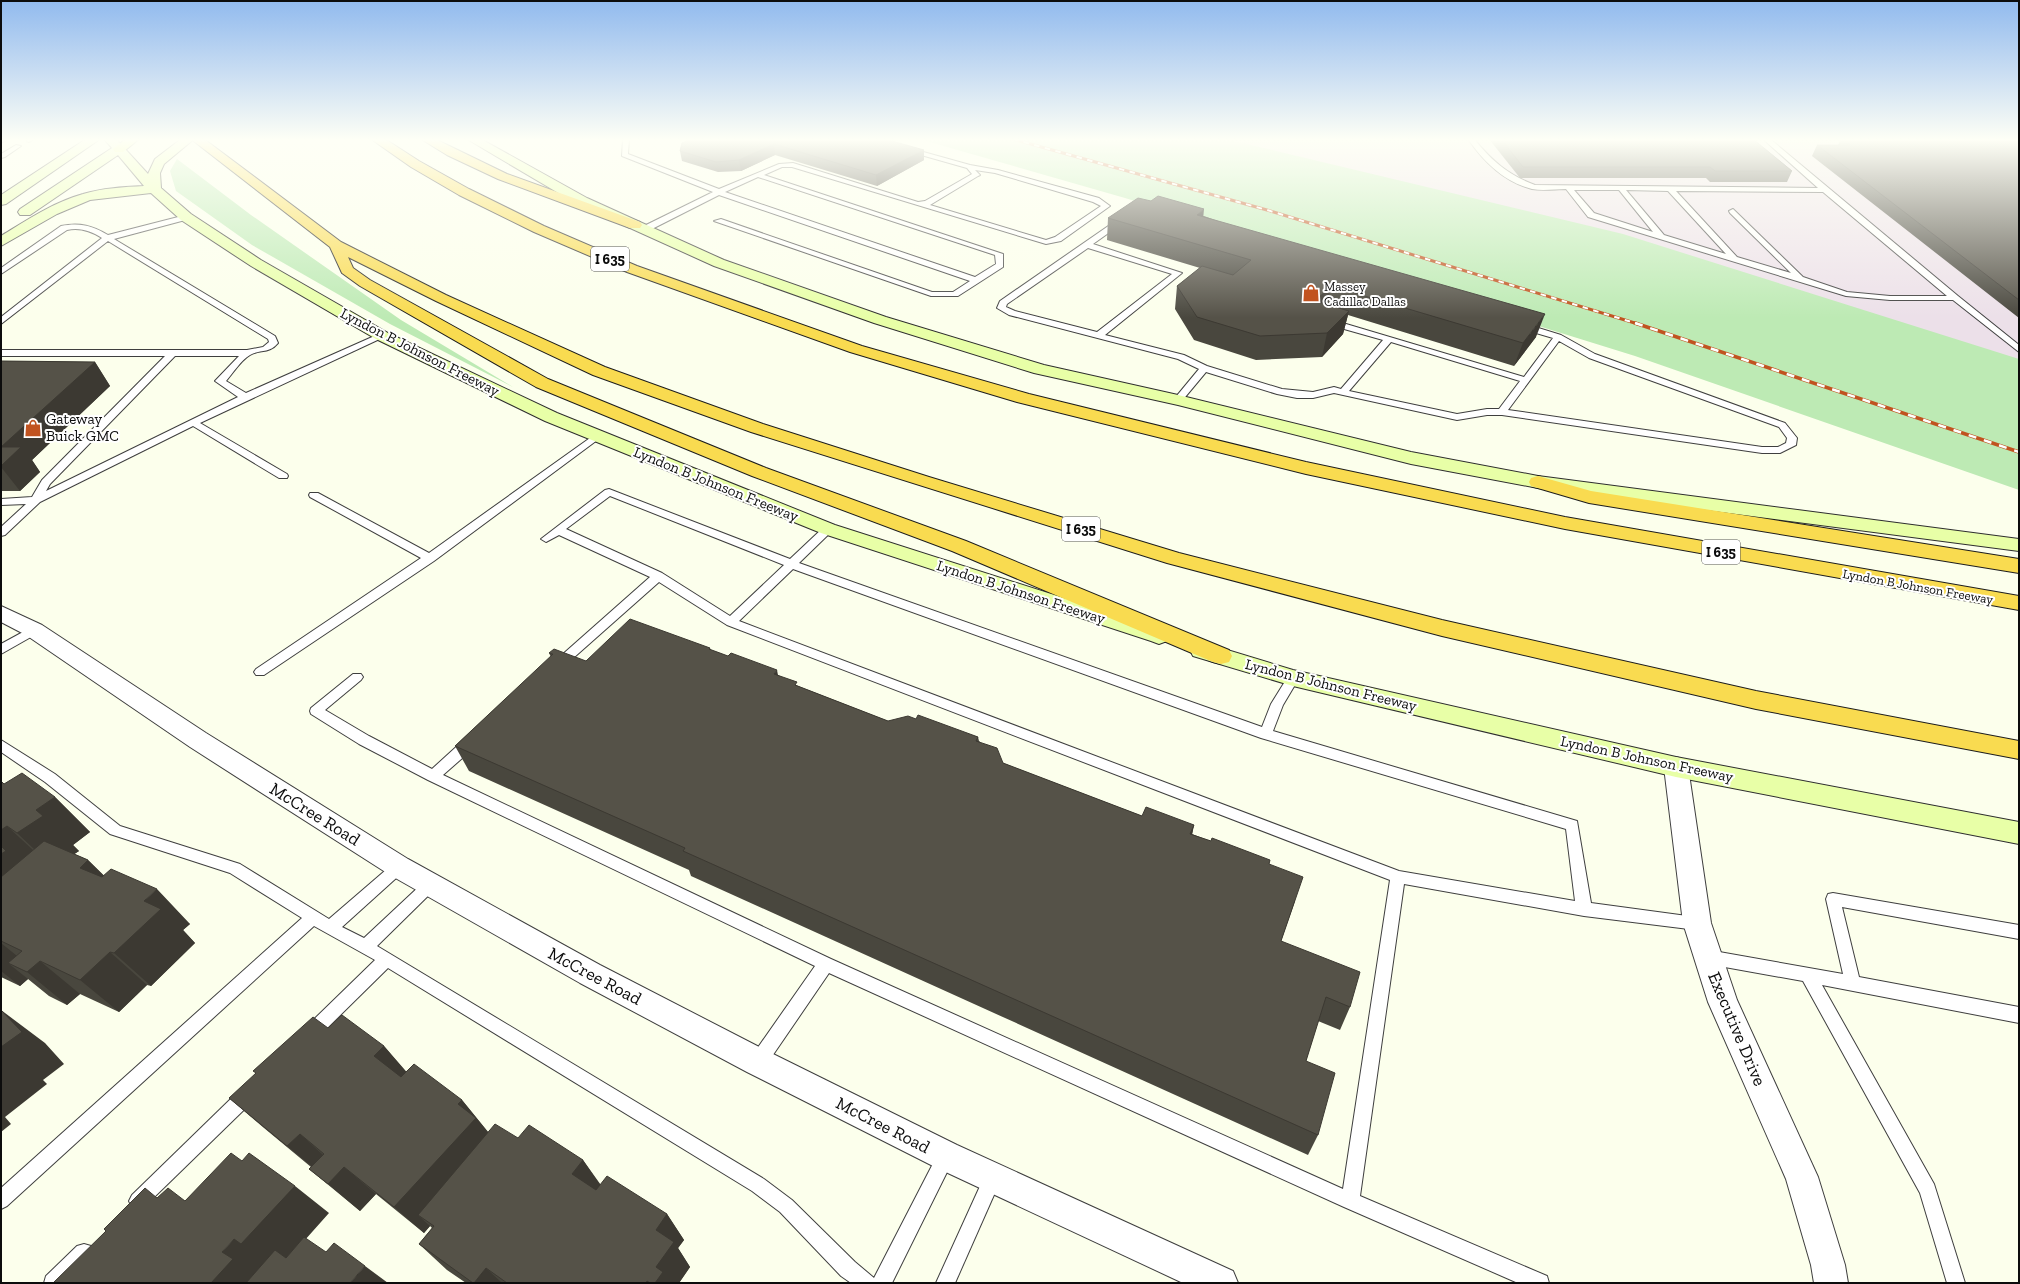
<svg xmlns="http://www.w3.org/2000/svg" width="2020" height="1284" font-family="'Zilla Slab',serif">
<rect width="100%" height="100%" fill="#fcffec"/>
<!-- industrial -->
<path fill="#ece0e9" d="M1079,139H2019V419Z"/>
<!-- green -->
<g fill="#bdeab4">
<path d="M919,139H1226L1623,234L2019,359V490L1635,356L1125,198Z"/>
<path d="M177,159L251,215L401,320L513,387L390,324L252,245L176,191L170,171Z"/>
</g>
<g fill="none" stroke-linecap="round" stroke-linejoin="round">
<!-- service casing -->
<g stroke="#3f3f3f" stroke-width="2">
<g id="service">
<path d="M1,139H5L6,140L1,143Z"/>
<path d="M27,139H34L29,142L27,141Z"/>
<path d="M623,139H629L628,154L719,189L779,164L793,163L918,202L925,201L972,174L967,168L907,151V149L909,148L970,165L998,170L1099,198L1110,206L1061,241L1046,244L792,167H782L764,175L1003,254V267L958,296H931L714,221L721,219L932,292H953L970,281L719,195L648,231H642V227L713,192L622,156ZM975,170L995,173L1093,202L1101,206L1055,237L1046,240L930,205L978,176L980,175ZM758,177L995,255L996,264L975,277L725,192Z"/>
<path d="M1468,139H1474C1492,161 1508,175 1535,185L1818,188L1763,139H1770L1958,296L2019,345V352L1953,300H1890L1846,296L1588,217L1566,189C1556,189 1543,191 1532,189C1504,182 1484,162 1468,139ZM1574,190H1619L1653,232L1594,213ZM1626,190L1668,191L1726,254L1664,235ZM1676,191L1823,192L1947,296H1890L1847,292L1803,277L1733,209L1729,211L1730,213L1791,273L1737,257Z"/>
<path d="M16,145L21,146L5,157L1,158V154Z"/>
<path d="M186,215L190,217L189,219L114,239L275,336L278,343C269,354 260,349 250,355C241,360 233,373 226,381L246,393L379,334H385L386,336L200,423L287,474L288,476L287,478H279L193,426L40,502L5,535L1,536V527L26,504L1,505V499L32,497L42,480L165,356H1V350H247L263,347L269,342L268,339L108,241L1,324V317L102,238C91,231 80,227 67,230L1,274V268L61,226C80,222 93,226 108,235ZM175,356H239L215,381L238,397L46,491L50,484Z"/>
<path d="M1117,220L1124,222L1093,244L1182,273L1105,335L1184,355L1207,366L1282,389L1313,392L1334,387L1341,389L1383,340L1330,325V321H1336L1524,377L1553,338L1519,328L1518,326L1522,323L1561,335L1595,354L1785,423L1797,438L1796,445L1780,453H1762L1502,415H1487L1457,420L1334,393L1313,398H1297L1277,394L1206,372L1181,402H1175V398L1199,369L1178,359L1009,315L997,308L1000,301ZM1088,248L1172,274L1097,332L1015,311L1006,307L1007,304ZM1559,341L1589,358L1779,427L1787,438L1786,443L1778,447H1762L1508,410ZM1391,342L1520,381L1499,409H1487L1457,414L1349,391Z"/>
<path d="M597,433L602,436L600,438L434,561L264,675H256L254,672L256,669L421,558L310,497L309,495L310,493H318L429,553Z"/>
<path d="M609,489L790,559L824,527H832L833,529L832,531L799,563L1262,727L1271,704L1289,675H1297L1299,678L1283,705L1273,731L1577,821L1591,903L1702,918L1705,923L1702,928L1697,930L1584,916L1404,884L1360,1196L1547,1276L1549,1283H1518L1344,1207L829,973L764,1068L758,1070L752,1068L750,1062L752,1056L815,966L428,780L359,744L311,714L310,711L311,708L353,674H361L363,677L361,680L325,710L369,736L432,769L466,738L471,737L476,738L478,742L476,746L443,775L831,959L1343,1189L1390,880L727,625L659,582L562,668H554L552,665L554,662L650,577L559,535L546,542L541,539L605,490ZM610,496L784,565L730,616L662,573L566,529ZM793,569L1261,738L1566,829L1575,901L1399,871L739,621Z"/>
<path d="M34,626L38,627L40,630L38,633L1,654V644Z"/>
<path d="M1,740L55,774L120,826L240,864L329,919L394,863L399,861L404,863L406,867L404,871L342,927L364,938L425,881L430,879L435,881L437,885L435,889L377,946L764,1179L792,1200L855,1262L874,1278L940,1150L946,1147L952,1150L955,1156L952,1162L892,1283H851L841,1276L780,1212L752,1191L388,968L316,1039L310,1042L304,1039L302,1034L304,1029L375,960L314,926L7,1206L1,1209V1188L302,918L230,873L110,834L45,782L1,752Z"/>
<path d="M1833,893L2019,925V939L1842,907L1859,977L2019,1007V1023L1822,985L1934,1184L1965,1283H1947L1920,1193L1803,981L1708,964L1703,962L1700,957L1703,952L1708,950L1843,974L1826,899L1828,894Z"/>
<path d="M248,1086L254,1088L256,1094L254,1100L144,1207L138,1210L132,1207L129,1201L132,1195L242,1088Z"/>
<path d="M992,1170L998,1173L1001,1179L955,1283H936L986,1173Z"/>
<path d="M84,1244L91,1246L93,1253L91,1260L67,1283H44L46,1276L77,1246Z"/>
</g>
</g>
<!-- tertiary casing -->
<g stroke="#3f3f3f" stroke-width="2">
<g id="tertiary">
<path d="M1,606L42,625L206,733L408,859L600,965L769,1052L957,1145L1233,1271L1238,1283H1183L935,1167L747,1072L580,983L390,875L190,747L26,635L1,622Z"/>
<path d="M1676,757L1685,760L1688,767L1711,923L1737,1000L1818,1177L1845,1265L1848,1283H1814L1811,1265L1786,1179L1708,1002L1683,923L1664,767L1667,760Z"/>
</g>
</g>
<!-- secondary casing -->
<g stroke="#2e2e2e" stroke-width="2">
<g id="secondary">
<path d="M86,139H100L6,204L1,205V195Z"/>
<path d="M104,139H116L148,174L155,159L181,139H194L164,164L160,173L161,188L191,214L261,260L388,333L557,413L835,525L1167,631L1170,636L1167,641L1159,644L1151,641L821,533L545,421L376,339L251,266L181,220L151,193L90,200L57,214L1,246V236C27,220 54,202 83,194C103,188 124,187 144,186L118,155L30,215H20L18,212L20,209L112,148Z"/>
<path d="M467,139H481L587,198L724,260L886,317L1044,365L1178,395L1411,452L1538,476L2019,539V551L1538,488L1411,464L1178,405L1034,373L874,323L714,266L577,204Z"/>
<path d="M1201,642L1293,670L1676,757L2019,822V844L1676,777L1293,686L1193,656L1190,650L1193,644Z"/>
</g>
</g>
<!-- primary casing -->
<g stroke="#1d1d1d" stroke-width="2">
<path id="primary" d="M126,139H139L123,152H115L113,149Z"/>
</g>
<!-- motorway casing -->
<g stroke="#1d1d1d" stroke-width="2">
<g id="motorway">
<path d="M191,139H204L341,242L446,295L605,367L763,424L929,477L1179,553L1442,620L1756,691L2019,741V759L1756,709L1442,636L1167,563L751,432L593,375L436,301L348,257L353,268L370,280L548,379L766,468L966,541L1229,650L1232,656L1229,662L1221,664L1213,662L952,551L752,476L536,387L360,286L342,273L330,247Z"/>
<path d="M371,139H385L419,161L469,189L544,226L637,266L862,346L1029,394L1306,462L1565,517L2019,596V610L1565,529L1306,474L1017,402L850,352L627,272L534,232L459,195L411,167Z"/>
<path d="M421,139H435L507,174L640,222L642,225L640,228H630L498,179L447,155Z"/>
<path d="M1538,476L1591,491L2019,559V573L1589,503L1531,486L1529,482L1531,478Z"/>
</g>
</g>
<!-- service -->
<use href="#service" fill="#fff" fill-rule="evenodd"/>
<!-- tertiary -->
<use href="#tertiary" fill="#fff" fill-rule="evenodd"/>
<!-- secondary -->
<use href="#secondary" fill="#e8ffa7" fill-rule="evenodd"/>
<!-- primary -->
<use href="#primary" fill="#e9fd5e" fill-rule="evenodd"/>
<!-- motorway -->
<use href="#motorway" fill="#f9db50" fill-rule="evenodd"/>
<!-- rail-far1 casing -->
<g stroke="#c15320" stroke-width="3">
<path id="rail-far1" d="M1013,139L1267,210L1638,324"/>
</g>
<!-- rail casing -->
<g stroke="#c15320" stroke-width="3.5">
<path id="rail" d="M1635,323L2019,452"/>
</g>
<!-- rail-far1 -->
<use href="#rail-far1" stroke="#fff" stroke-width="2" stroke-dasharray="5.5" stroke-linecap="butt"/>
<!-- rail -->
<use href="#rail" stroke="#fff" stroke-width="2.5" stroke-dasharray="8" stroke-linecap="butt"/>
</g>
<!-- wall -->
<g fill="#49473e">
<path d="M885,139L924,160L877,186L775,155L741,171L718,172L682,161L680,151L682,143Z"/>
<path d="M1489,139H1753L1792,171L1787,182H1710L1706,178H1520Z"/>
<path d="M1841,139H2019V318L1812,156L1817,145H1838Z"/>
<path d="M1204,216L1536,337L1514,366L1348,315L1343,334L1322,357L1256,360L1194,340L1175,309L1177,286L1200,268L1107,240L1108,218Z"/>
<path d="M1,361L95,362L110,386L32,460L40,472L20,491H1Z"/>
<path d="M710,648L711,650L778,675L798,686L888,721L916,719L978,737L979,741L1003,763L1142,816L1194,825L1192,834L1269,864L1295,901L1281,941L1350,1007L1340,1030L1318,1021L1306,1061L1318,1135L1308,1155L691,876L689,870L469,771L455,746L551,657L549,653L586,661Z"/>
<path d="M1,781L4,784L55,797L90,832L73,845L79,851L74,854L88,860L104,876L190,924L183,930L195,943L151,986L147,985L119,1012L80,994L67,1005L49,996L28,979L20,986L1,977Z"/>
<path d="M328,1028L384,1046L406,1072L462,1100L488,1132L518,1138L583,1160L600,1185L667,1214L684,1240L678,1248L690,1267L679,1283H466L447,1270L419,1244L432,1228L430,1226L424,1233L376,1194L360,1211L309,1169L311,1167L264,1128L229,1098Z"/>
</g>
<!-- shaded-wall -->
<g fill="#3c3932">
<path d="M774,144L775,155L741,171L739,160Z"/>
<path d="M924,150V160L877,186L876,175Z"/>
<path d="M1204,209L1202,231L1197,215Z"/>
<path d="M1331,286L1326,309L1315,301Z"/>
<path d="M1349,311L1343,334L1322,357L1327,333Z"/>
<path d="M1545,314L1536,337L1514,366L1523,343Z"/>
<path d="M95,362L110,386L32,460L40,472L20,491L1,467V447Z"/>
<path d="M777,670L782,696L774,674Z"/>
<path d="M55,797L90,832L73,845L79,851L54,868L17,833L36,810Z"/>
<path d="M1194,825L1189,850L1190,834Z"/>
<path d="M7,826L45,861L1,916V830Z"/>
<path d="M88,860L124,895L80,868Z"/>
<path d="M157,889L190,924L183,930L195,943L151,986L114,953L144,901Z"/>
<path d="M1,943L32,968L40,961L80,994L67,1005L27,972L8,963L28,979L20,986L1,971Z"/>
<path d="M110,952L147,985L119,1012L80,980Z"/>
<path d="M1,1010L45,1043L64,1064L43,1080L47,1084L5,1117L11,1124L1,1132Z"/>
<path d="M384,1046L411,1077L402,1087L374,1056Z"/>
<path d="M462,1100L501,1148L418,1215L430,1226L424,1233L394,1207L458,1104Z"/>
<path d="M300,1134L332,1163L321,1174L287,1146Z"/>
<path d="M583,1160L603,1188L592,1202L572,1174Z"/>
<path d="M344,1167L376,1194L360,1211L328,1184Z"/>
<path d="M295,1186L329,1213L288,1259L270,1283H211L222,1252L234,1239Z"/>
<path d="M667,1214L684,1240L678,1248L690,1267L679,1283H655L656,1267V1230Z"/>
<path d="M365,1266L388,1283H350Z"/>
<path d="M486,1268L502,1283H474Z"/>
</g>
<!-- building -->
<g fill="#555248" stroke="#3c3932">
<path d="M691,139H885L924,150L876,175L774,144L739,160L716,162L680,151L682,143Z"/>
<path d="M1501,139H1753L1792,171H1715L1710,167H1523Z"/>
<path d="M1841,139H2019V300L1817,145H1850Z"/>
<path d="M1158,196L1204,209L1197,215L1545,314L1523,343L1331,286L1315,301L1349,311L1327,333L1260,336L1197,317L1177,286L1202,266L1233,275L1251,260L1108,218L1138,198L1151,201Z"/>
<path d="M1,361L95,362L1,447H21L1,466Z"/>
<path d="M630,619L710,648L709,649L728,656L731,653L777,670L774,674L797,682L795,685L888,721L908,716L916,719L918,715L978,737L976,741L997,748L1003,763L1142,816L1146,807L1194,825L1190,834L1211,841L1212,838L1270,860L1269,864L1303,877L1281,941L1360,972L1350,1007L1326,997L1306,1061L1335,1073L1318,1135L683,851L685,848L455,746L553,654L549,653L554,649L586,661Z"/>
<path d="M22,773L55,797L36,810L43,816L17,833L7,826L1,830V781L4,784Z"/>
<path d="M44,841L88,860L80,868L102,877L111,869L157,889L144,901L161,909L114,953L110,952L80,980L40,961L27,972L8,963L22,951L1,941V877Z"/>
<path d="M1,846L6,851L1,854Z"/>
<path d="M2,1011L22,1032L1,1047V1012Z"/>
<path d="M342,1015L384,1046L374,1056L401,1077L414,1064L462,1100L458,1104L476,1118L394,1207L344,1167L328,1184L309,1169L324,1154L300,1134L287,1146L229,1098L256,1073L253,1071L313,1017L328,1028Z"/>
<path d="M495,1124L518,1138L529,1125L583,1160L572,1174L596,1190L607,1176L667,1214L656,1230L674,1242L656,1267L663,1272L655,1283H650L647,1281L646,1283H507L486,1268L474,1283H473L419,1244L434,1226L418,1215Z"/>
<path d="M231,1153L242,1161L249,1153L295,1186L241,1244L234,1239L222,1252L233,1259L211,1283H53L106,1231L104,1229L145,1188L157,1198L168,1188L185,1201Z"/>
<path d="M304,1237L326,1252L334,1243L365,1266L350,1283H246L275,1250L286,1258Z"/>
</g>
<!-- sky -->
<linearGradient id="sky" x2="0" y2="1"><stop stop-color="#91baee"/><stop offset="0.44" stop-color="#fefff6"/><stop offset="1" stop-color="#fefff6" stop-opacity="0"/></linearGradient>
<rect width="2020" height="318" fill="url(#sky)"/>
<!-- icons -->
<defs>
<g id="shop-bare" transform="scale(1.38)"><path d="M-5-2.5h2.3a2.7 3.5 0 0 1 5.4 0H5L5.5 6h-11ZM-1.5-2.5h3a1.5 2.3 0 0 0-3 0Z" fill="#c15320" stroke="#fff" stroke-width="2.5" paint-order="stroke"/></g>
</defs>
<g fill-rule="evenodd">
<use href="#shop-bare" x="1311" y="293"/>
<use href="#shop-bare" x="33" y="428"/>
</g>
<g text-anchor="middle" stroke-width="4" stroke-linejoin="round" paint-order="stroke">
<!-- far-poi labels -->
<g font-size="13" fill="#0c0c0c" stroke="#fff" text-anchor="start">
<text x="1324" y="291">Massey<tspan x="1324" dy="15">Cadillac Dallas</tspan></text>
</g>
<!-- far-street labels -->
<g font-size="13" fill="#0c0c0c" stroke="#fff">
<text transform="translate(1918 586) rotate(10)" y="5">Lyndon B Johnson Freeway</text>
</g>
<!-- shield labels -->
<g fill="#fff" stroke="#555" stroke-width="1">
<rect x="591" y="247" width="38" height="24" rx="3"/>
<rect x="1062" y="517" width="38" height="24" rx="3"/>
<rect x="1702" y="540" width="38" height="24" rx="3"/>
</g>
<g font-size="14" font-weight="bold" fill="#0c0c0c">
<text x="610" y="264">I 635</text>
<text x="1081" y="534">I 635</text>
<text x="1721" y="557">I 635</text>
</g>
<!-- street labels -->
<g font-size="15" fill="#0c0c0c" stroke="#fff">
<text transform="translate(420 352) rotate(27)" y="5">Lyndon B Johnson Freeway</text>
<text transform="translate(716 484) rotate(22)" y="5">Lyndon B Johnson Freeway</text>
<text transform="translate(1021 592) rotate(18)" y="5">Lyndon B Johnson Freeway</text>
<text transform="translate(1331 685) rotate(14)" y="5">Lyndon B Johnson Freeway</text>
<text transform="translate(1647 759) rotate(12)" y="5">Lyndon B Johnson Freeway</text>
</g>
<!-- poi labels -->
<g font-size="15" fill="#0c0c0c" stroke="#fff" text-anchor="start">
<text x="46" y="424">Gateway<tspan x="46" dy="17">Buick GMC</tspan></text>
</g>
<!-- near-street labels -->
<g font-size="18" fill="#0c0c0c" stroke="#fff">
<text transform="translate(315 814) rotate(32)" y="6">McCree Road</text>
<text transform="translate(595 976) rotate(28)" y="6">McCree Road</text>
<text transform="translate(1737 1029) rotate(67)" y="6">Executive Drive</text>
<text transform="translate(883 1125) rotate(27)" y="6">McCree Road</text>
</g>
</g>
<!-- border -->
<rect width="2020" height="1284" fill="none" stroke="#0c0c0c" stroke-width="4"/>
</svg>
